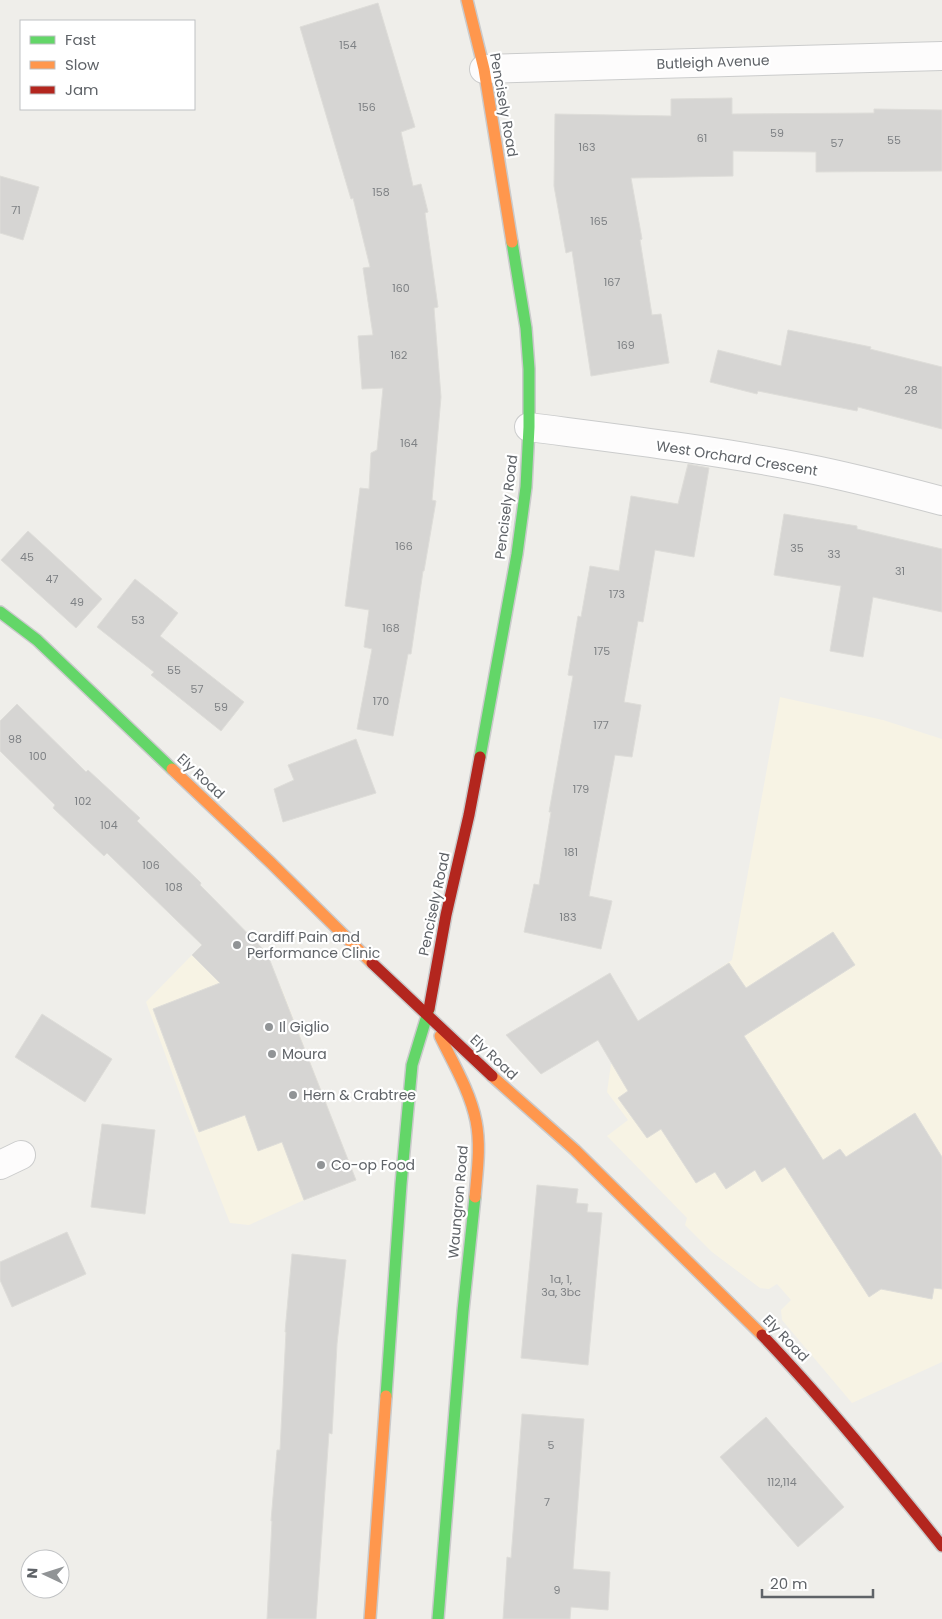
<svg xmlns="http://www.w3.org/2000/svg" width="942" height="1619" font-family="Poppins,sans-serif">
<rect width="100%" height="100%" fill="#efeeea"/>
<!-- commercial -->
<g fill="#f7f3e4">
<path d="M780,697L883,720L942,739V1362L852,1403L782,1320L781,1310L791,1300L777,1284L769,1289L760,1288L712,1252L685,1225L687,1218L607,1136L628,1120L607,1092L611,1064L650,1038L639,1021L732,960Z"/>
<path d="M230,916L265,951L284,994L356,1180L304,1200L249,1225L230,1223L188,1116L146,1002Z"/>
</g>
<!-- building -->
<g fill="#d6d5d3" stroke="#deddd9">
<path d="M378,3L415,127L401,132L413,186L421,184L428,212L425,213L438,307L434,308L441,397L432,500L436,501L424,571H423L411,654H408L393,736L357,729L372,649L364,647L369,610L345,606L360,488L369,489L371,453L377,450L383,388L362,389L358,336L373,335L363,268L370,267L353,198L351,199L300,27Z"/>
<path d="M732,98V114L874,113V109L942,110V171L816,172V152L733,151V176L631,178L642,239L640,240L652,315L661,314L669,363L591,376L572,251L566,253L554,186L555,114L671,116V99Z"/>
<path d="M0,176L39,187L23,240L0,233Z"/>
<path d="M788,330L871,347L870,349L942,367V429L858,407L857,411L758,391L757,394L710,382L718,350L781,366Z"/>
<path d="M688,464L709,468L694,557L655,550L643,622L638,621L624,702L641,705L632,757L615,755L589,896L612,901L601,949L524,932L534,884L539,885L551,812H549L573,676L568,675L578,616L581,617L590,566L619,571L631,496L678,504Z"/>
<path d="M784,514L857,526V529L942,549V612L873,597L863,657L830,651L841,586L774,575Z"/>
<path d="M28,531L102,599L76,628L1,560Z"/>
<path d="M135,579L178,613L160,636L244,702L221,731L151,675L154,672L97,627Z"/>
<path d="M17,704L86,772L88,770L140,818L137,821L201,883L200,885L267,953L356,1180L304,1200L282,1142L258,1151L245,1115L199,1132L153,1009L220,983L192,955L202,945L107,853L104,856L53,808L55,805L0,751V721Z"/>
<path d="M356,739L376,793L283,822L274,789L294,780L288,765Z"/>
<path d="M833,932L855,965L744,1036L823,1160L840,1149L846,1157L915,1113L942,1157V1289L934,1288L932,1299L881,1289L869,1297L785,1167L762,1182L755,1170L726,1189L715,1172L696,1183L661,1129L647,1138L618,1098L628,1091L598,1040L541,1074L506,1035L610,973L638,1021L729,963L746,988Z"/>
<path d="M42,1014L112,1059L85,1102L15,1057Z"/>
<path d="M102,1124L155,1130L145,1214L91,1207Z"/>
<path d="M537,1185L578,1189L576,1203L588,1204L587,1212L602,1213L588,1365L521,1358Z"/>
<path d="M67,1232L86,1274L12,1307L0,1280V1262Z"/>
<path d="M292,1254L346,1260L337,1344L332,1434L329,1433L316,1619H267L272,1521H271L277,1450H280L286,1332H285Z"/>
<path d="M522,1414L584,1419L573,1569L610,1572L608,1610L571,1607L570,1619H503L507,1557L511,1558Z"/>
<path d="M766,1417L844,1507L798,1547L720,1457Z"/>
</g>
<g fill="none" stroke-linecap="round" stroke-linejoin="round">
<!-- street casing -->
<g stroke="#cbcccc" stroke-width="30">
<g id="street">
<path d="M484,69L942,56"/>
<path d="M529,427C621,439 714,450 805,468C851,477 897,489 942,501"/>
<path d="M0,1165L21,1155"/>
</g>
</g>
<!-- fast casing -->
<g stroke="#cacacb" stroke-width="14">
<g id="fast">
<path d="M0,612L37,640L172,769"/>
<path d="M480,757L517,554L526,487L529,427V369L526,328L512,242"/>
<path d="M386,1396L401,1184L412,1065L429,1009"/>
<path d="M438,1619L463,1311L475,1197"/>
</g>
</g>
<!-- slow casing -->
<g stroke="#cacacb" stroke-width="14">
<g id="slow">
<path d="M467,0L484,69L512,242"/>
<path d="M172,769L270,862L372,963"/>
<path d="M440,1036C453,1063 470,1091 476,1121C481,1146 477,1172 475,1197"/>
<path d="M492,1076L575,1150L762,1335"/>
<path d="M370,1619L386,1396"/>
</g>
</g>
<!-- jam casing -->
<g stroke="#cacacb" stroke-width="14">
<g id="jam">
<path d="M372,963L492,1076"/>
<path d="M429,1009L446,915L469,815L480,757"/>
<path d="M762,1335C826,1402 884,1474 942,1546"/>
</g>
</g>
<!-- street -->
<use href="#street" stroke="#fdfcfc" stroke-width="28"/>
<!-- fast -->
<use href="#fast" stroke="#63d668" stroke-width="11"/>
<!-- slow -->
<use href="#slow" stroke="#ff974d" stroke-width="11"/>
<!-- jam -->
<use href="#jam" stroke="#b3261e" stroke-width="11"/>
</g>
<!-- markers -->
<g fill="#919496" stroke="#fff" stroke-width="2">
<circle cx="237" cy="945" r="5"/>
<circle cx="269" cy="1027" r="5"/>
<circle cx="272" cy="1054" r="5"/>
<circle cx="293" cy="1095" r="5"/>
<circle cx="321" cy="1165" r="5"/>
</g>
<g text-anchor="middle" stroke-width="4.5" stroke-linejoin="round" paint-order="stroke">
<!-- number labels -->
<g font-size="11" fill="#7e8184">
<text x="348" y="49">154</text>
<text x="367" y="111">156</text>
<text x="777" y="137">59</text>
<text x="702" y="142">61</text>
<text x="894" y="144">55</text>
<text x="837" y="147">57</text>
<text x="587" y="151">163</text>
<text x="381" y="196">158</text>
<text x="16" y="214">71</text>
<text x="599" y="225">165</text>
<text x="612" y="286">167</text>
<text x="401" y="292">160</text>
<text x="626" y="349">169</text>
<text x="399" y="359">162</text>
<text x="911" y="394">28</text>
<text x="409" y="447">164</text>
<text x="404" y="550">166</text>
<text x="797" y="552">35</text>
<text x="834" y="558">33</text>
<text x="27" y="561">45</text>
<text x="900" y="575">31</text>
<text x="52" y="583">47</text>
<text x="617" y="598">173</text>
<text x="77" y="606">49</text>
<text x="138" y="624">53</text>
<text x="391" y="632">168</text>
<text x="602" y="655">175</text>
<text x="174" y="674">55</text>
<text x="197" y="693">57</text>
<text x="381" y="705">170</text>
<text x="221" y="711">59</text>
<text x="601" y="729">177</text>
<text x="15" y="743">98</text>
<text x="38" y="760">100</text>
<text x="581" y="793">179</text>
<text x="83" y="805">102</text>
<text x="109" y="829">104</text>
<text x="571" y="856">181</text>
<text x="151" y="869">106</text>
<text x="174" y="891">108</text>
<text x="568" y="921">183</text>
<text x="561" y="1283">1a, 1,<tspan x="561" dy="13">3a, 3bc</tspan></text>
<text x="551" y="1449">5</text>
<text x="782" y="1486">112,114</text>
<text x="547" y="1506">7</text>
<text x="557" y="1594">9</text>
</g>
<!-- street labels -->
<g font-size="14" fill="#5f6368" stroke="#fff">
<text transform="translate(713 62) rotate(-2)" y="5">Butleigh Avenue</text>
<text transform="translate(504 105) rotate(80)" y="5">Pencisely Road</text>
<text transform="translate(737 458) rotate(9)" y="5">West Orchard Crescent</text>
<text transform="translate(506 507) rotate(-83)" y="5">Pencisely Road</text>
<text transform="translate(201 776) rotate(43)" y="5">Ely Road</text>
<text transform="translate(434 904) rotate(-78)" y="5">Pencisely Road</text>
<text transform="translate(494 1057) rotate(43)" y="5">Ely Road</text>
<text transform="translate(458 1202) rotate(-85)" y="5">Waungron Road</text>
<text transform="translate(786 1338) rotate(46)" y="5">Ely Road</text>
</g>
<!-- poi labels -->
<g font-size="14" fill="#5f6368" stroke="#fff" text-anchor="start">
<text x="247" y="942">Cardiff Pain and<tspan x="247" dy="16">Performance Clinic</tspan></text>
<text x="279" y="1032">Il Giglio</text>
<text x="282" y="1059">Moura</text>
<text x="303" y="1100">Hern &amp; Crabtree</text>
<text x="331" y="1170">Co-op Food</text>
</g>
</g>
<!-- legend -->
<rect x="20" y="20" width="175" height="90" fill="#ffffff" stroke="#bfc1c3"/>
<rect x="30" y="36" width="25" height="8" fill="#63d668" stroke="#bfc1c3"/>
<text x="65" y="45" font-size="15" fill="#5f6368">Fast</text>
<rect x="30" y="61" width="25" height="8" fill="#ff974d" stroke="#bfc1c3"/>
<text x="65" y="70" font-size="15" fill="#5f6368">Slow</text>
<rect x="30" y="86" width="25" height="8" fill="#b3261e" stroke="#bfc1c3"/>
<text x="65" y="95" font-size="15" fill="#5f6368">Jam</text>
<!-- north arrow -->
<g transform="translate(45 1574) rotate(274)"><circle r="24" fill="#ffffff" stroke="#bfc1c3"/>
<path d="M0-4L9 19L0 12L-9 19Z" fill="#919496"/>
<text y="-8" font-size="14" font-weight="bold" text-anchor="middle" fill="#5f6368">N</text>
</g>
<!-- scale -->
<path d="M762 1589v8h111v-8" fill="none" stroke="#5f6368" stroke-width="2.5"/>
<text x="770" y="1589" font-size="15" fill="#5f6368" stroke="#ffffff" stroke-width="4" paint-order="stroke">20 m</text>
</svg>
